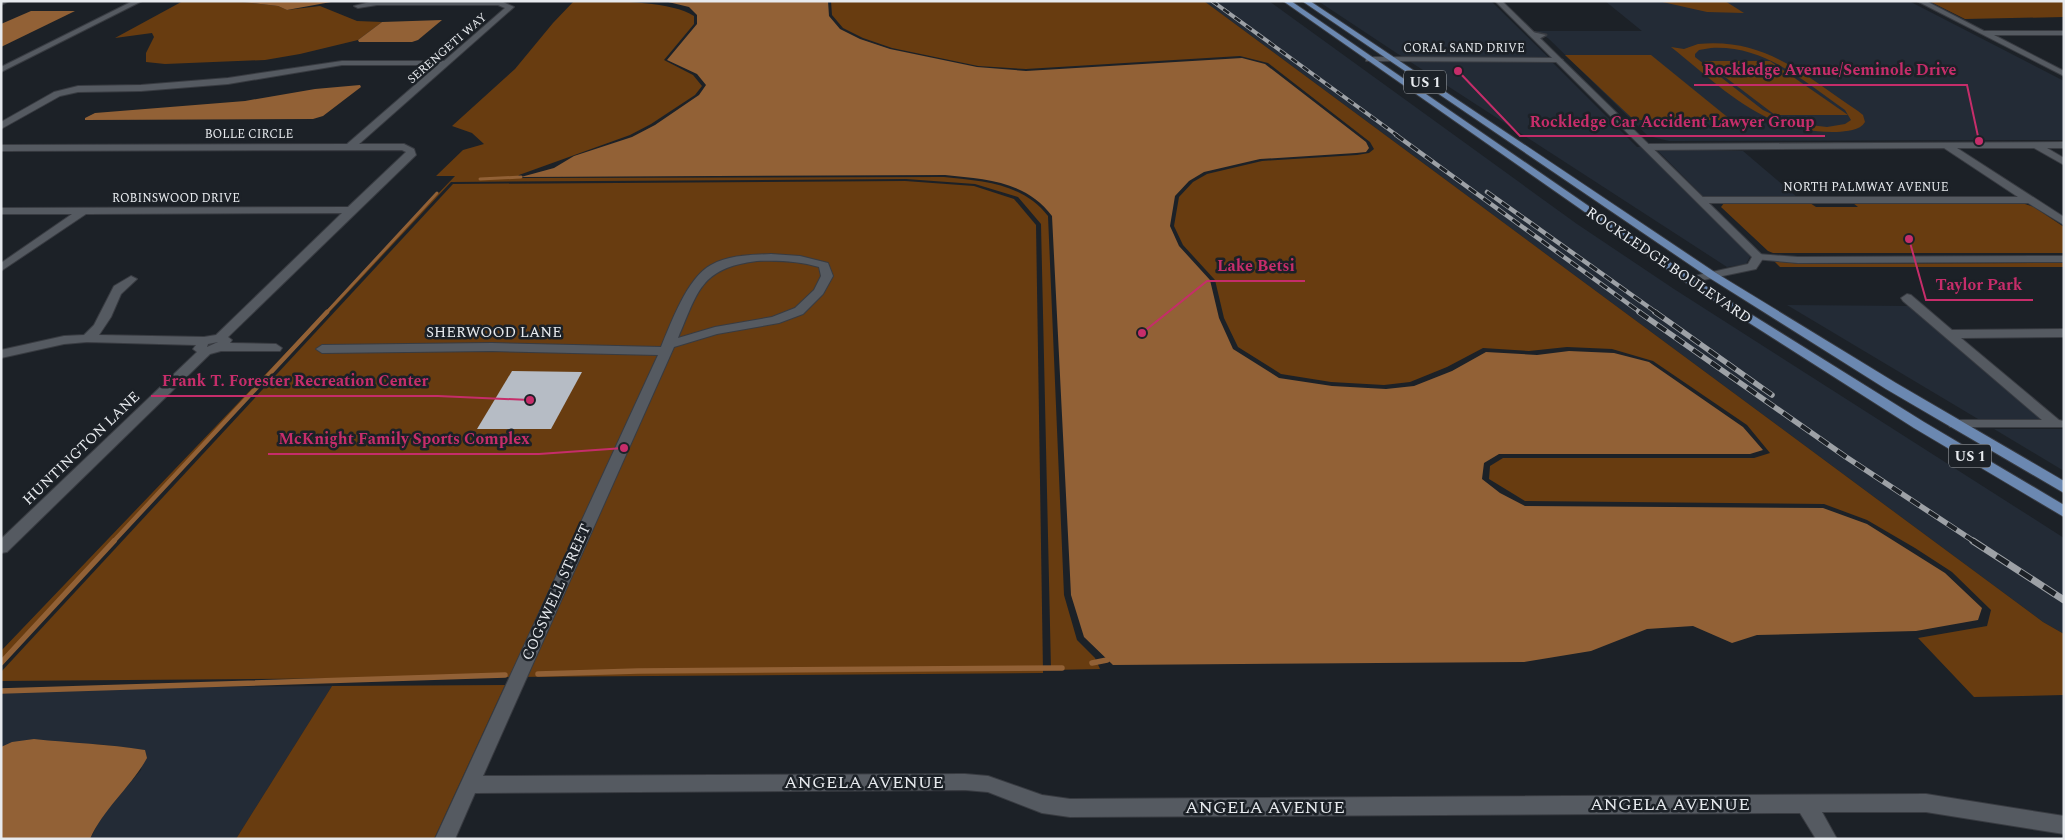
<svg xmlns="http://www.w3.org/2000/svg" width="2065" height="840" font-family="Spectral,serif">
<rect width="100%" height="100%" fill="#1c2127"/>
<!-- built -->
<g fill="#232b36">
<path d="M1204,1H1269L1577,224L1674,289L2064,538V634L2043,622Z"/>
<path d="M1318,1H1491L1549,58H1404Z"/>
<path d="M1605,1H1909L2064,81V140L1669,141L1648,136L1549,39L1537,31H1642Z"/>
<path d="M1409,61L1552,62L1637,147H1644L1751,255L1746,264L1727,267Z"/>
<path d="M1656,149L1743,151L1797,197H1704Z"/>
<path d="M1787,305L1910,306L2042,419H1978Z"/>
<path d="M1994,429H2064V471Z"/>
<path d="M332,686L236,839H90L102,816L141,770L145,750L96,744L1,747V688Z"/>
</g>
<!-- green -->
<g fill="#683c10" fill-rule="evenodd">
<path d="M183,1H233L278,6L287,10L320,6L357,21L382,22L358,40L300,54L265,60L165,64L146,62V53L154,37L152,33L115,38Z"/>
<path d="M574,1C606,1 670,0 694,16V24L664,60L693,75L702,86L695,95L651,124L630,135L519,175L517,178L944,177C983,181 1022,183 1048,216L1064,595L1077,640L1095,658L1100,669L1051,670L1041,224L1018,197L975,184L906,179L451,182L1,664V651L455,176H436L463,150L484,144L472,133L452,126L515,69L553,23Z"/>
<path d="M831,1H1204L2043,622L2064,634V695L1974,697L1918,638L1987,626L1991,610L1952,572L1915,548L1867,520L1824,504L1525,501L1489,479L1490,466L1503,458H1754L1770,453L1747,425L1653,361L1612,349L1567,347L1529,351L1483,348L1447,367L1410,382L1384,385L1331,382L1281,374L1238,347L1224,318L1215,280L1183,245L1174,226L1179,197L1193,182L1207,174L1262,161L1357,155L1369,153L1374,149L1370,142L1268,63L1240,56L1026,69L978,66L892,48L863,38L843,28L832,15Z"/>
<path d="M1658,1H1725L1744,13L1707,12Z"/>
<path d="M1929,1H2064V17L1965,19Z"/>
<path d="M1698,44C1765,37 1806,76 1858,111L1863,115L1865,122C1860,131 1846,131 1837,132C1764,134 1724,89 1671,47L1684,49ZM1711,48C1765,45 1803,81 1845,110L1851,120L1845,124L1827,127L1801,124L1780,118L1763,110L1695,57V54L1699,50Z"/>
<path d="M1565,55H1651L1731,120H1634Z"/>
<path d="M1704,61H1770L1848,115H1775Z"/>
<path d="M905,181L974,186L1014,199L1036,225L1043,673L1,681V672L453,184Z"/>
<path d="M2019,202L2034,207L2064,227V253H1773L1768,251L1721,207L1724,203H1810L1816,207H1858L1853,203Z"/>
<path d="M1774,261L1801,264L2064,263V267H1780Z"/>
<path d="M505,685L434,839H236L332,686Z"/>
</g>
<!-- water -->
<g fill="#926136">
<path d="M233,1H329L331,2L287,10L278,6Z"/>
<path d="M664,1H828L829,16L840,29L860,39L890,49L977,67L1026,71L1242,58L1265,64L1366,142L1369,148L1366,152L1356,153L1260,159L1204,172L1189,181L1175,196L1170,226L1179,246L1210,280L1219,318L1233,349L1279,378L1332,386L1386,389L1414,386L1452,371L1486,352L1537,355L1569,351L1614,353L1649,362L1743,427L1763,450L1750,454H1499L1484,463L1482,479L1500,493L1525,506L1823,508L1867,524L1945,573L1982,608L1978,620L1916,631L1757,635L1732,643L1693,626L1647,629L1591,651L1524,662L1113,665L1084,637L1071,595L1052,216C1026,181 985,179 945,175L521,177L554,168L574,156L632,137L655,125L699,95L706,85L697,74L667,60L697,24V15L689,7Z"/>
<path d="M31,11H75L1,47V24Z"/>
<path d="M442,20L418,40L412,42H359L358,40L382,22Z"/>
<path d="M360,85L361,87L323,116L313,119L85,120V118L95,113L245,101L315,89Z"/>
<path d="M34,739C72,743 108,744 145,750L147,758C131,787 104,808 90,839H1V747L12,742Z"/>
</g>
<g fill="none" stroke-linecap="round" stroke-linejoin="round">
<!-- stream-far2 -->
<g stroke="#926136" stroke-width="3">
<path d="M480,179L521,177"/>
<path d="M326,313L437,193"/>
</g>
<!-- stream-far1 -->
<path stroke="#926136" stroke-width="4.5" d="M113,542L327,312"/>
<!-- stream -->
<g stroke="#926136" stroke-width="5.5">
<path d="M1,663L114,541"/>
<path d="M1092,663L1107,660"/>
<path d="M538,674L638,671L1062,668"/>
<path d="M1,691L505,675"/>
</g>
</g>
<!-- building -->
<path fill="#b6bcc5" d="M512,371L582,372L551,429H477Z"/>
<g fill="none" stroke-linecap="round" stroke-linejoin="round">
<!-- pedestrian casing -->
<g stroke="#383b41" stroke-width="3">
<path id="pedestrian" d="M1532,32L1546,35L1537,40L1529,34Z"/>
</g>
<!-- minor casing -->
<g stroke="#383b41" stroke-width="2">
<g id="minor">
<path d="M1,1H9L1,5Z"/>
<path d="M133,1H142L1,72V67Z"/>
<path d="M374,1H501L514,7L359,144H404L414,149L416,155L228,337L232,340L230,343L276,344L282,348L280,351H221L210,354L7,552L1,553V539L197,352L193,349L196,345L87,342L64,344L1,358V350L64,336L84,335L94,325L114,286L131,276L137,279L121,294L111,317L99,335L204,337L216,335L342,213L86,214L1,271V263L72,214H1V208L348,207L406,152L402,150L1,151V145L347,144L438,65H342L228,84L141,91L78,92L60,96L1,129V122L54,92L78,86L141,85L228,78L342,61H444L505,8L498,5H377L358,8L354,6ZM218,342L207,347L208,344Z"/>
<path d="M1917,1H1926L1984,31H2064V35H1994L2064,71V76Z"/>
<path d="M1369,57L1559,58L1563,60L1559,62L1366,61V57Z"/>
<path d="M2064,142V148H2047L2064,158V165L2034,148H1957L2064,217V225L2028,203H1701L1696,200L1701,197H2018L1944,148L1648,150L1643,147L1648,144Z"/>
<path d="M771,254L800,256L828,263L833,276L823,294L803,314L779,323L717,334L674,347L483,776L965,774L988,776L1042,795L1070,799L1926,794L2064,816V834L1926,812H1822L1837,839H1816L1800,813L1070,817L1042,813L988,792L965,790L475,793L455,839H435L658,355L492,351L322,353L316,349L322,345L492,343L661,347C671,323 687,278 711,265C728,255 752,255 771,254ZM757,261C778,260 799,261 819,267L821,276L814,290L795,308L772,317L715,327L678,338C698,292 700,268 757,261Z"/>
<path d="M1758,254L1798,257L2064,256V262L1798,263L1754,259V255Z"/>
<path d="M1907,294L1911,295L1952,330L2064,329V337L1961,338L2059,420L2063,421V427H1950L1948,424L1955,420H2042L1903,301L1901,298Z"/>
</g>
</g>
<!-- tertiary casing -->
<g stroke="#383b41" stroke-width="2">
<path id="tertiary" d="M1495,1H1502L1762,255L1764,257L1756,269L1689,283L1685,282V278L1748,264L1752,257Z"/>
</g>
<!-- primary casing -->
<g stroke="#383b41" stroke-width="2">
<g id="primary">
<path d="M1283,1H1291L1693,278L1924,422L2064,505V517L1914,428L1685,282Z"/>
<path d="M1302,1H1310L1716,273L1896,383L2064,481V493L1886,389L1708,277Z"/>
</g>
</g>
<!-- pedestrian -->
<use href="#pedestrian" fill="#555a61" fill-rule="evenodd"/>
<!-- minor -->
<use href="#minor" fill="#555a61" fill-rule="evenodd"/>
<!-- tertiary -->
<use href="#tertiary" fill="#555a61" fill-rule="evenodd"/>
<!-- primary -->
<use href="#primary" fill="#6b88b1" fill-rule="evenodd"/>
<!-- rail-far3 casing -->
<g stroke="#9da1a6" stroke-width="4">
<path id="rail-far3" d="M1212,1L1398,136"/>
</g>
<!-- rail-far2 casing -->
<g stroke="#9da1a6" stroke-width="4.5">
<g id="rail-far2">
<path d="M1396,135L1641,313"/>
<path d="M1487,192L1657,313"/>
</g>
</g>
<!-- rail-far1 casing -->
<g stroke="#9da1a6" stroke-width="5.5">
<g id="rail-far1">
<path d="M1639,312L1846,457L1975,542"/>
<path d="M1655,312L1772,395"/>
</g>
</g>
<!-- rail casing -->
<g stroke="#9da1a6" stroke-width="7">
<path id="rail" d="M1973,541L2064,600"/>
</g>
<!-- rail-far3 -->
<use href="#rail-far3" stroke="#1c2127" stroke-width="2.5" stroke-dasharray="7" stroke-linecap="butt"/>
<!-- rail-far2 -->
<use href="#rail-far2" stroke="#1c2127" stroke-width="3" stroke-dasharray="9" stroke-linecap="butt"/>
<!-- rail-far1 -->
<use href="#rail-far1" stroke="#1c2127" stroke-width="4" stroke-dasharray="11" stroke-linecap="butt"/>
<!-- rail -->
<use href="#rail" stroke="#1c2127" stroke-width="5" stroke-dasharray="14" stroke-linecap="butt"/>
</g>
<g text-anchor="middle" stroke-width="5" stroke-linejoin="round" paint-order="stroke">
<!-- far-street labels -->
<g font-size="12" fill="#e7eaee" stroke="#1c2127">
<text transform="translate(447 48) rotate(-41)" y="4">SERENGETI WAY</text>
<text x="1464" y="52">CORAL SAND DRIVE</text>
<text x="249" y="138">BOLLE CIRCLE</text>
<text x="1866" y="191">NORTH PALMWAY AVENUE</text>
<text x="176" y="202">ROBINSWOOD DRIVE</text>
</g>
<!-- shield labels -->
<g fill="#1c2127" stroke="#aaaeb2" stroke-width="1">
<rect x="1404" y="70.5" width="42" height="23" rx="4"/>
<rect x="1949" y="444.5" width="42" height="23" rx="4"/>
</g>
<g font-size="14" font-weight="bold" fill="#e7eaee">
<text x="1425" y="87">US 1</text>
<text x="1970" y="461">US 1</text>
</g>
<!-- street labels -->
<g font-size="15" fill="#e7eaee" stroke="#1c2127">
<text transform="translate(1669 265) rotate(34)" y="5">ROCKLEDGE BOULEVARD</text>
<text x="494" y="337">SHERWOOD LANE</text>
<text transform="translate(81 448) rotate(-44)" y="5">HUNTINGTON LANE</text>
<text transform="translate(556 592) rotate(-66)" y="5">COGSWELL STREET</text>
</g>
<!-- near-street labels -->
<g font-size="18" fill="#e7eaee" stroke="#1c2127">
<text x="864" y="788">ANGELA AVENUE</text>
<text x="1670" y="810">ANGELA AVENUE</text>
<text x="1265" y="813">ANGELA AVENUE</text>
</g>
</g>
<!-- callouts -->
<path fill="none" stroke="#c62d6a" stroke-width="2" d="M1979 141L1967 85H1694M1458 71L1520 136H1825M1142 333L1207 281H1305M1909 239L1926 300H2033M530 400L438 396H151M624 448L539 454H268"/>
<g fill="#c62d6a" stroke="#1c2127" stroke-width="2">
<circle cx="1979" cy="141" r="5"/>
<circle cx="1458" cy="71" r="5"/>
<circle cx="1142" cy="333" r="5"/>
<circle cx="1909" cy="239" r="5"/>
<circle cx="530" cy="400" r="5"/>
<circle cx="624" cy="448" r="5"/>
</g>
<g font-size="16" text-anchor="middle" font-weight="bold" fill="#c62d6a" stroke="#1c2127" stroke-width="5" stroke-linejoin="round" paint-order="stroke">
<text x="1830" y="75">Rockledge Avenue/Seminole Drive</text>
<text x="1672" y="127">Rockledge Car Accident Lawyer Group</text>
<text x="1256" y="271">Lake Betsi</text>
<text x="1979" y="290">Taylor Park</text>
<text x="295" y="386">Frank T. Forester Recreation Center</text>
<text x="404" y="444">McKnight Family Sports Complex</text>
</g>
<!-- border -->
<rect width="2065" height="840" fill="none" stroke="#e7eaee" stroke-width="5"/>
</svg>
